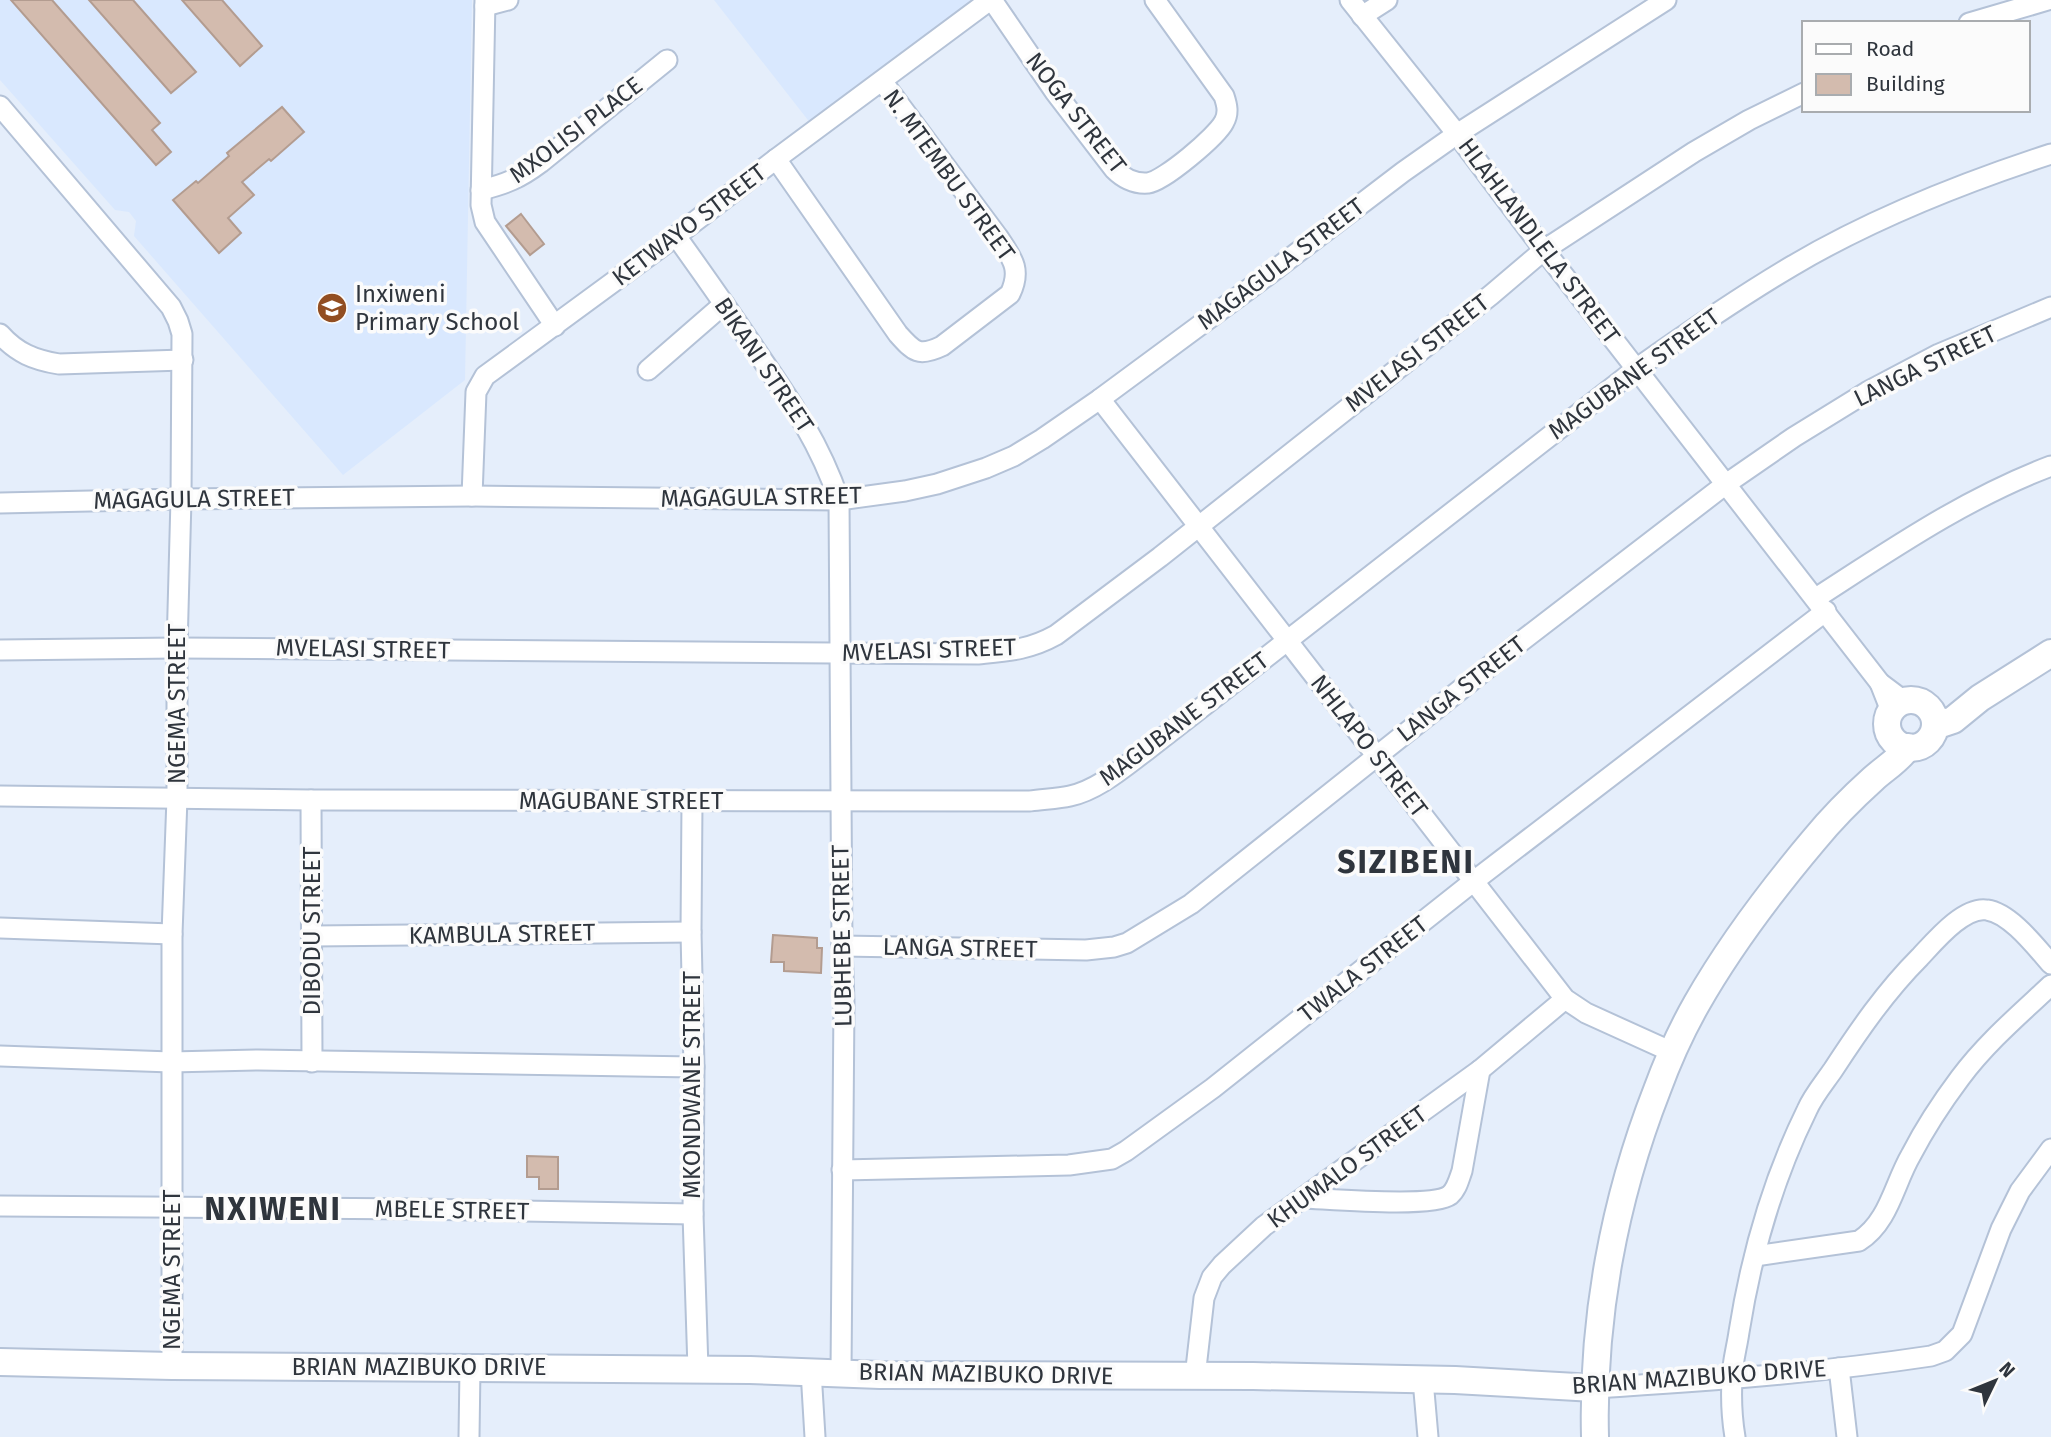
<svg xmlns="http://www.w3.org/2000/svg" width="2051" height="1437" font-family="'Fira Sans',sans-serif">
<rect width="100%" height="100%" fill="#e5eefb"/>
<!-- built -->
<g fill="#d9e8fe">
<path d="M0,0H472L465,380L343,475L134,236L136,221L129,212L115,210L0,80Z"/>
<path d="M714,0H979L811,124Z"/>
</g>
<!-- building -->
<g fill="#d3bbae" stroke="#b39c90" stroke-width="2">
<path d="M11,0H52L160,123L152,130L171,152L156,165Z"/>
<path d="M89,0H133L196,72L171,93Z"/>
<path d="M182,0H222L262,46L240,66Z"/>
<path d="M282,107L304,132L271,161L269,159L242,182L254,195L228,218L241,233L219,253L173,200L196,181L198,183L229,156L227,153Z"/>
<path d="M521,214L544,244L530,255L506,226Z"/>
<path d="M773,935L817,938V948H822L821,973L784,971V962H771Z"/>
<path d="M527,1156L558,1157V1189H539V1177H527Z"/>
</g>
<g fill="none" stroke-linecap="round" stroke-linejoin="round">
<!-- street casing -->
<g stroke="#b4c2d7" stroke-width="23">
<g id="street">
<path d="M485,0L481,205L485,222L555,326"/>
<path d="M992,0L1055,92L1114,169C1123,178 1135,184 1148,183C1164,181 1217,136 1224,122C1229,113 1227,105 1224,96L1155,0"/>
<path d="M1350,0L1457,134L1544,250L1880,683L1904,701"/>
<path d="M485,6L508,0"/>
<path d="M1362,16L1387,0"/>
<path d="M1969,23L2048,0"/>
<path d="M0,106L171,307L178,321L182,334L181,499L177,648V798L172,934V1366"/>
<path d="M776,159L898,334C914,352 919,357 942,346L1010,294C1022,269 1012,258 998,237L882,81"/>
<path d="M481,190C506,184 520,178 540,163L667,60"/>
<path d="M676,236C704,275 732,315 759,355C792,403 820,444 839,500L842,946L844,1002L841,1373"/>
<path d="M0,334C17,353 34,360 59,364L183,360"/>
<path d="M648,370L724,304"/>
<path d="M1100,399L1565,999L1586,1013L1672,1052"/>
<path d="M472,496L476,392L485,376L676,236L776,159L990,0"/>
<path d="M0,503L181,499L472,496L839,500L905,491L937,484L986,468L1014,456L1042,439L1100,399L1268,275L1403,172L1457,134L1666,0"/>
<path d="M1816,598C1892,549 1966,498 2051,466"/>
<path d="M0,650L177,648L978,654C1008,651 1029,650 1056,635L1160,557L1491,295L1544,250L1694,152L1749,120L1804,93"/>
<path d="M1880,683L1891,711"/>
<path d="M0,796L311,800L1030,801C1043,799 1057,799 1070,796C1098,790 1124,767 1147,750L1636,369C1687,333 1738,298 1792,266C1873,218 1962,183 2051,154"/>
<path d="M311,800L312,1062"/>
<path d="M692,802L691,932L694,1067L693,1214L698,1369"/>
<path d="M0,928L172,934"/>
<path d="M313,936L691,932"/>
<path d="M842,946L1086,950L1114,947L1127,943L1191,904L1519,643L1726,484L1794,437L1867,392L1939,354L2051,307"/>
<path d="M0,1056L171,1062L258,1060L694,1067"/>
<path d="M842,1170L1069,1165L1112,1159L1126,1151L1213,1088L1474,881L1826,611"/>
<path d="M1304,1198C1330,1199 1433,1208 1450,1195C1457,1189 1459,1179 1462,1171L1480,1070"/>
<path d="M0,1206L418,1209L693,1214"/>
<path d="M1755,1256L1859,1241C1889,1222 1894,1184 1911,1155C1925,1128 1942,1102 1960,1078C1986,1043 2020,1014 2051,985"/>
<path d="M1839,1368L1847,1437"/>
<path d="M811,1371L815,1437"/>
<path d="M1195,1377L1204,1298L1212,1277L1222,1265L1264,1226L1480,1070L1565,999"/>
<path d="M1423,1380L1428,1437"/>
<path d="M1594,1388C1707,1381 1819,1373 1931,1356L1945,1351L1962,1334L2001,1229L2020,1191L2051,1149"/>
<path d="M469,1437L470,1368"/>
<path d="M1735,1437C1732,1419 1731,1397 1732,1379C1732,1363 1737,1347 1739,1332C1751,1256 1773,1179 1807,1110C1813,1096 1824,1083 1833,1070C1859,1030 1886,991 1920,957C1935,941 1964,906 1987,910C2010,913 2036,947 2051,964"/>
</g>
</g>
<!-- secondary casing -->
<g stroke="#b4c2d7" stroke-width="30">
<g id="secondary">
<circle cx="1911" cy="724" r="24"/>
<path d="M1935,726L1953,720L1980,698L2051,653"/>
<path d="M0,1362L172,1366L750,1370L880,1375L1253,1376L1455,1380L1594,1388"/>
<path d="M1595,1437C1592,1319 1614,1200 1657,1090C1668,1060 1681,1031 1697,1003C1730,945 1771,891 1814,840C1832,818 1853,797 1873,779C1885,768 1898,761 1908,747"/>
</g>
</g>
<!-- street -->
<use href="#street" stroke="#fff" stroke-width="19"/>
<!-- secondary -->
<use href="#secondary" stroke="#fff" stroke-width="26"/>
</g>
<!-- icons -->
<defs>
<g id="school-disc" transform="scale(1.575)"><circle r="9.5" fill="#924e22" stroke="#fbfbfb"/><path d="M0-5L7-2L0 1L-7-2ZM-4 1L0 2.5L4 1V4Q0 6-4 4Z" fill="#fff"/></g>
</defs>
<g fill-rule="evenodd">
<use href="#school-disc" x="332" y="308"/>
</g>
<g text-anchor="middle" stroke-width="7" stroke-linejoin="round" paint-order="stroke">
<!-- street labels -->
<g font-size="24" fill="#2f353d" stroke="#fbfbfb">
<text transform="translate(1076 113) rotate(52)" y="8">NOGA STREET</text>
<text transform="translate(576 130) rotate(-37)" y="8">MXOLISI PLACE</text>
<text transform="translate(949 175) rotate(54)" y="8">N. MTEMBU STREET</text>
<text transform="translate(689 225) rotate(-37)" y="8">KETWAYO STREET</text>
<text transform="translate(1539 241) rotate(53)" y="8">HLAHLANDLELA STREET</text>
<text transform="translate(1281 264) rotate(-37)" y="8">MAGAGULA STREET</text>
<text transform="translate(1417 353) rotate(-38)" y="8">MVELASI STREET</text>
<text transform="translate(764 365) rotate(56)" y="8">BIKANI STREET</text>
<text transform="translate(1925 366) rotate(-26)" y="8">LANGA STREET</text>
<text transform="translate(1634 374) rotate(-36)" y="8">MAGUBANE STREET</text>
<text transform="translate(761 497) rotate(-1)" y="8">MAGAGULA STREET</text>
<text transform="translate(194 499) rotate(-1)" y="8">MAGAGULA STREET</text>
<text transform="translate(363 649) rotate(1)" y="8">MVELASI STREET</text>
<text transform="translate(929 650) rotate(-2)" y="8">MVELASI STREET</text>
<text transform="translate(1461 689) rotate(-38)" y="8">LANGA STREET</text>
<text transform="translate(177 704) rotate(-90)" y="8">NGEMA STREET</text>
<text transform="translate(1184 719) rotate(-37)" y="8">MAGUBANE STREET</text>
<text transform="translate(1369 746) rotate(52)" y="8">NHLAPO STREET</text>
<text x="621" y="809">MAGUBANE STREET</text>
<text transform="translate(312 931) rotate(-90)" y="8">DIBODU STREET</text>
<text transform="translate(502 934) rotate(-1)" y="8">KAMBULA STREET</text>
<text transform="translate(842 936) rotate(-91)" y="8">LUBHEBE STREET</text>
<text transform="translate(960 948) rotate(1)" y="8">LANGA STREET</text>
<text transform="translate(1363 969) rotate(-38)" y="8">TWALA STREET</text>
<text transform="translate(692 1085) rotate(-90)" y="8">MKONDWANE STREET</text>
<text transform="translate(1347 1167) rotate(-36)" y="8">KHUMALO STREET</text>
<text transform="translate(452 1210) rotate(1)" y="8">MBELE STREET</text>
<text transform="translate(172 1270) rotate(-90)" y="8">NGEMA STREET</text>
<text x="419" y="1375">BRIAN MAZIBUKO DRIVE</text>
<text transform="translate(986 1374) rotate(1)" y="8">BRIAN MAZIBUKO DRIVE</text>
<text transform="translate(1699 1377) rotate(-4)" y="8">BRIAN MAZIBUKO DRIVE</text>
</g>
<!-- poi labels -->
<g font-size="24" fill="#2f353d" stroke="#fbfbfb" text-anchor="start">
<text x="355" y="302">Inxiweni<tspan x="355" dy="28">Primary School</tspan></text>
</g>
<!-- district labels -->
<g font-size="32" font-weight="bold" letter-spacing="2" fill="#2f353d" stroke="#fbfbfb">
<text x="1406" y="873">SIZIBENI</text>
<text x="273" y="1220">NXIWENI</text>
</g>
</g>
<!-- legend -->
<rect x="1802" y="21" width="228" height="91" fill="#fbfbfb" stroke="#a9acaf" stroke-width="2"/>
<rect x="1816" y="44" width="35" height="10" fill="#ffffff" stroke="#a9acaf" stroke-width="2"/>
<text x="1866" y="56" font-size="21" fill="#2f353d">Road</text>
<rect x="1816" y="74" width="35" height="21" fill="#d3bbae" stroke="#a9acaf" stroke-width="2"/>
<text x="1866" y="91" font-size="21" fill="#2f353d">Building</text>
<!-- north arrow -->
<g transform="translate(1995 1381) rotate(47)" stroke="#fbfbfb" stroke-width="5" paint-order="stroke">
<path d="M0-5L12 26L0 18L-12 26Z" fill="#2f353d"/>
<text y="-10" font-size="19" font-weight="bold" text-anchor="middle" fill="#2f353d">N</text>
</g>
</svg>
